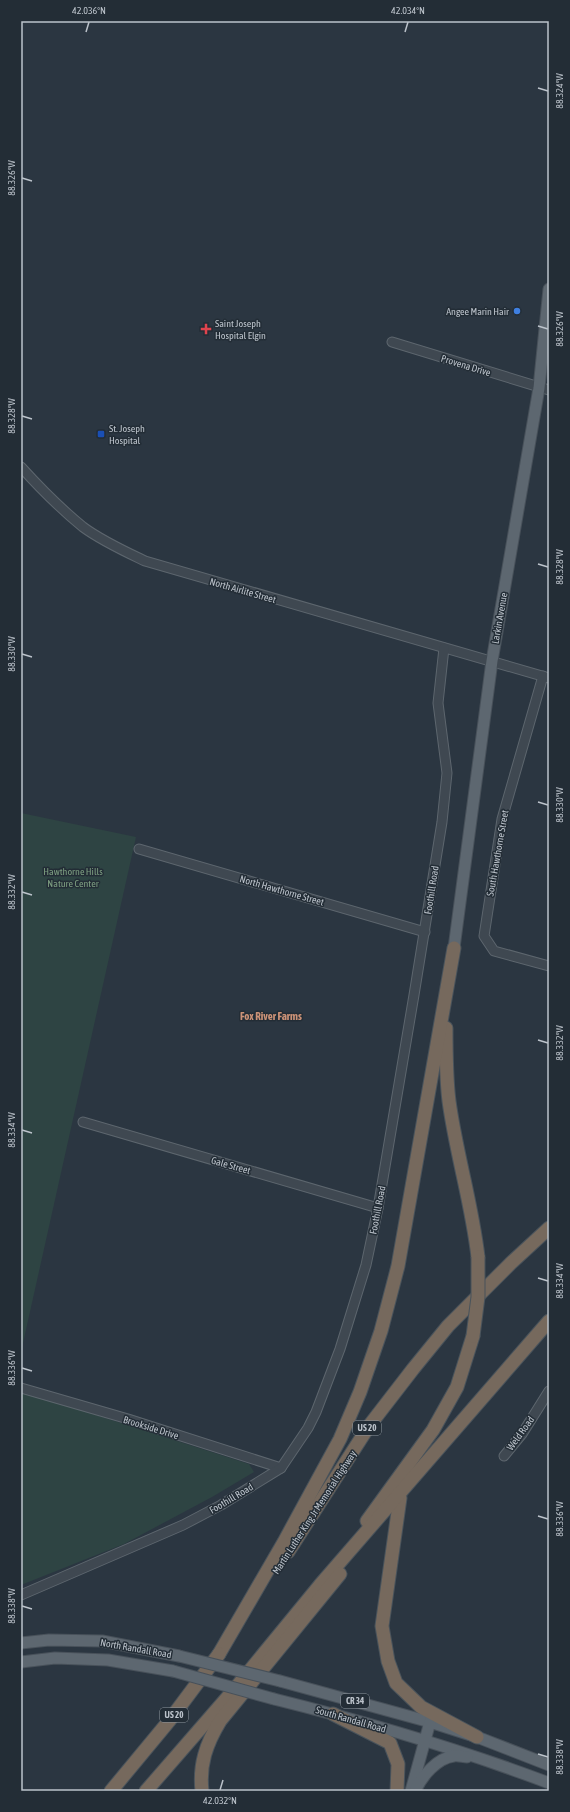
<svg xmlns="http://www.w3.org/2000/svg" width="570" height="1812" font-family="'Asap Condensed',sans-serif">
<rect width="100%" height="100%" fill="#2b3641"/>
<!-- green -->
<g fill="#2e4443">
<path d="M21,813L136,837L21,1352Z"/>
<path d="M21,1391L249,1464L254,1472L212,1497L124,1544L21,1585Z"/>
</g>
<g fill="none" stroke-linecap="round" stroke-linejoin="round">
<!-- minor casing -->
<g stroke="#5d666e" stroke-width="11">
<g id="minor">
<path d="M392,342L549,390"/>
<path d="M21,467C40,488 61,509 83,527C102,541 124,551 145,561L549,678"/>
<path d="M543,676L502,819L484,936L494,951L549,966"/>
<path d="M139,849L425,932"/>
<path d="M83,1122L378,1208"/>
<path d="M21,1388L128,1419L281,1468"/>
<path d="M504,1456L522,1434L549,1391"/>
<path d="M21,1595L183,1525L221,1505L281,1468L308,1428L316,1412L340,1349L366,1265L378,1208L414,995L442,822L447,773L438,703L444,648"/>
</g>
</g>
<!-- major casing -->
<g stroke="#48515a" stroke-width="13">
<g id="major">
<path d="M454,948L492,661L539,388L549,289"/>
<path d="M21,1643L49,1640L102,1641L179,1656"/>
<path d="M21,1662L55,1658L108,1660L173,1671"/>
<path d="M280,1681L430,1722L477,1737L549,1765"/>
<path d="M274,1699C367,1722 459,1749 549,1783"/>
<path d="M411,1791L430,1722"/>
<path d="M415,1791C422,1776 437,1758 454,1756C458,1755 463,1757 467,1757"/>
</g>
</g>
<!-- highway casing -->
<g stroke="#49535b" stroke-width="15">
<g id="highway">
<path d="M446,1028C446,1052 446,1077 449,1101C456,1153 472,1204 478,1257"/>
<path d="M400,1498L382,1626L388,1661L396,1683L421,1707L477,1737"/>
<path d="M367,1521L433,1430L457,1387L473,1336"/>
<path d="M288,1552L369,1426L413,1369L448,1326L511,1263L549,1228"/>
<path d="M219,1654L284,1542L340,1439L360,1392L381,1331L398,1266L454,948"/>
<path d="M333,1714L390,1743L398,1764L397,1791"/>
<path d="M111,1791L169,1721L219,1654"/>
<path d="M146,1791L233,1691L320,1585L549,1321"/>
<path d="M202,1791C199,1765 206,1744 220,1721L340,1574"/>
</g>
</g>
<!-- minor -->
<use href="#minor" stroke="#3f4851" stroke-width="9"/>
<!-- major -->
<use href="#major" stroke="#5d6770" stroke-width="11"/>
<!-- highway -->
<use href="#highway" stroke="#76695d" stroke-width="13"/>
<!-- major-bridge casing -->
<g stroke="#48515a" stroke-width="13" stroke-linecap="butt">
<g id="major-bridge">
<path d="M179,1656L280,1681"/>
<path d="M173,1671L274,1699"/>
</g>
</g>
<!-- highway-bridge casing -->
<g stroke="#49535b" stroke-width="15" stroke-linecap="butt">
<path id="highway-bridge" d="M473,1336L478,1297V1257"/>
</g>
<!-- major-bridge -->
<use href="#major-bridge" stroke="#5d6770" stroke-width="11"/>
<!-- highway-bridge -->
<use href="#highway-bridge" stroke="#76695d" stroke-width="13"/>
</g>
<!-- ticks -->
<path fill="none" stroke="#bcc3cb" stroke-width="1.5" d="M86,32L89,22M405,32L408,22M538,88L548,91M22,178L32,181M538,326L548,329M22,416L32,419M538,564L548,567M22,654L32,657M538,802L548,805M22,892L32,895M538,1040L548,1043M22,1130L32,1133M538,1278L548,1281M22,1368L32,1371M538,1516L548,1519M22,1606L32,1609M538,1754L548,1757M220,1790L223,1780"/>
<!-- markers -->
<circle fill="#3f7fe0" stroke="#232d36" stroke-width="1.5" cx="517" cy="311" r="4"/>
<path fill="#e0444e" stroke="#232d36" stroke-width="1.5" d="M204 323h4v4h4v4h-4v4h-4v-4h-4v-4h4z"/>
<rect fill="#1a4fb4" stroke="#232d36" stroke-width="1.5" x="97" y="430" width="8" height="8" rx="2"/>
<g text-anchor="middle" stroke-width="3" stroke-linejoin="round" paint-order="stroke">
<!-- shield labels -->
<g fill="#232d36" stroke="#8e969e" stroke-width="1">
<rect x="353" y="1421" width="28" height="14" rx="3"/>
<rect x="341" y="1694" width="28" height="14" rx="3"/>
<rect x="160" y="1708" width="28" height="14" rx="3"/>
</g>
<g font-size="9" font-weight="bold" fill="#bcc3cb">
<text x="367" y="1431">US 20</text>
<text x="355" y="1704">CR 34</text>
<text x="174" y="1718">US 20</text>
</g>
<!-- poi labels -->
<g font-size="10" fill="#bcc3cb" stroke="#232d36" text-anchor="start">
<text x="509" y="315" text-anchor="end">Angee Marin Hair</text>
<text x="215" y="327">Saint Joseph<tspan x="215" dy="12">Hospital Elgin</tspan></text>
<text x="109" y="432">St. Joseph<tspan x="109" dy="12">Hospital</tspan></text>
</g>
<!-- street labels -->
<g font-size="10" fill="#bcc3cb" stroke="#232d36">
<text transform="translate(466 365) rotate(17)" y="4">Provena Drive</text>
<text transform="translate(243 590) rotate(16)" y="4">North Airlite Street</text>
<text transform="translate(499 618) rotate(-80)" y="4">Larkin Avenue</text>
<text transform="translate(497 853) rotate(-80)" y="4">South Hawthorne Street</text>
<text transform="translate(282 890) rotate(16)" y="4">North Hawthorne Street</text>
<text transform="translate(431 890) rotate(-81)" y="4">Foothill Road</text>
<text transform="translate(231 1165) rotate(16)" y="4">Gale Street</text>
<text transform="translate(377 1210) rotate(-79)" y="4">Foothill Road</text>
<text transform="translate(151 1427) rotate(17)" y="4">Brookside Drive</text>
<text transform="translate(520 1433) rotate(-54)" y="4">Weld Road</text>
<text transform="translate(231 1498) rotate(-31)" y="4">Foothill Road</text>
<text transform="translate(314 1512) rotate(-57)" y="4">Martin Luther King Jr Memorial Highway</text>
<text transform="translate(136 1648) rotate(10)" y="4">North Randall Road</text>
<text transform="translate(351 1719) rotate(16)" y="4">South Randall Road</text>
</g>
<!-- park labels -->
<g font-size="10" fill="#7d9e81" stroke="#232d36">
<text x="73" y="875">Hawthorne Hills<tspan x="73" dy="12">Nature Center</tspan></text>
</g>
<!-- neighbourhood labels -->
<g font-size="11" font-weight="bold" fill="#cb9277" stroke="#232d36">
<text x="271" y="1020">Fox River Farms</text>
</g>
</g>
<!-- border -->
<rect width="570" height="1812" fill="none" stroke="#232d36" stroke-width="44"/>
<rect x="22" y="22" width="526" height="1768" fill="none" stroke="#bcc3cb" stroke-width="1.5"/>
<g font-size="10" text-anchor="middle" fill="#bcc3cb">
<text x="89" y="14">42.036°N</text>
<text x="408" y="14">42.034°N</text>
<text transform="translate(559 91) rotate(-90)" y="4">88.324°W</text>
<text transform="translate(11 178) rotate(-90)" y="4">88.326°W</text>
<text transform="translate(559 329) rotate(-90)" y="4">88.326°W</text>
<text transform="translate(11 416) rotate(-90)" y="4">88.328°W</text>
<text transform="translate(559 567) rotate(-90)" y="4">88.328°W</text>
<text transform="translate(11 654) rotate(-90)" y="4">88.330°W</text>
<text transform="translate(559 805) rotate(-90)" y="4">88.330°W</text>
<text transform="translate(11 892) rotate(-90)" y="4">88.332°W</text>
<text transform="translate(559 1043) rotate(-90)" y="4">88.332°W</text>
<text transform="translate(11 1130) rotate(-90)" y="4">88.334°W</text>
<text transform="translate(559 1281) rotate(-90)" y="4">88.334°W</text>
<text transform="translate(11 1368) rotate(-90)" y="4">88.336°W</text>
<text transform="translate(559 1519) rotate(-90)" y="4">88.336°W</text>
<text transform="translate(11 1606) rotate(-90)" y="4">88.338°W</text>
<text transform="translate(559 1757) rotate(-90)" y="4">88.338°W</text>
<text x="220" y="1804">42.032°N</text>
</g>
</svg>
